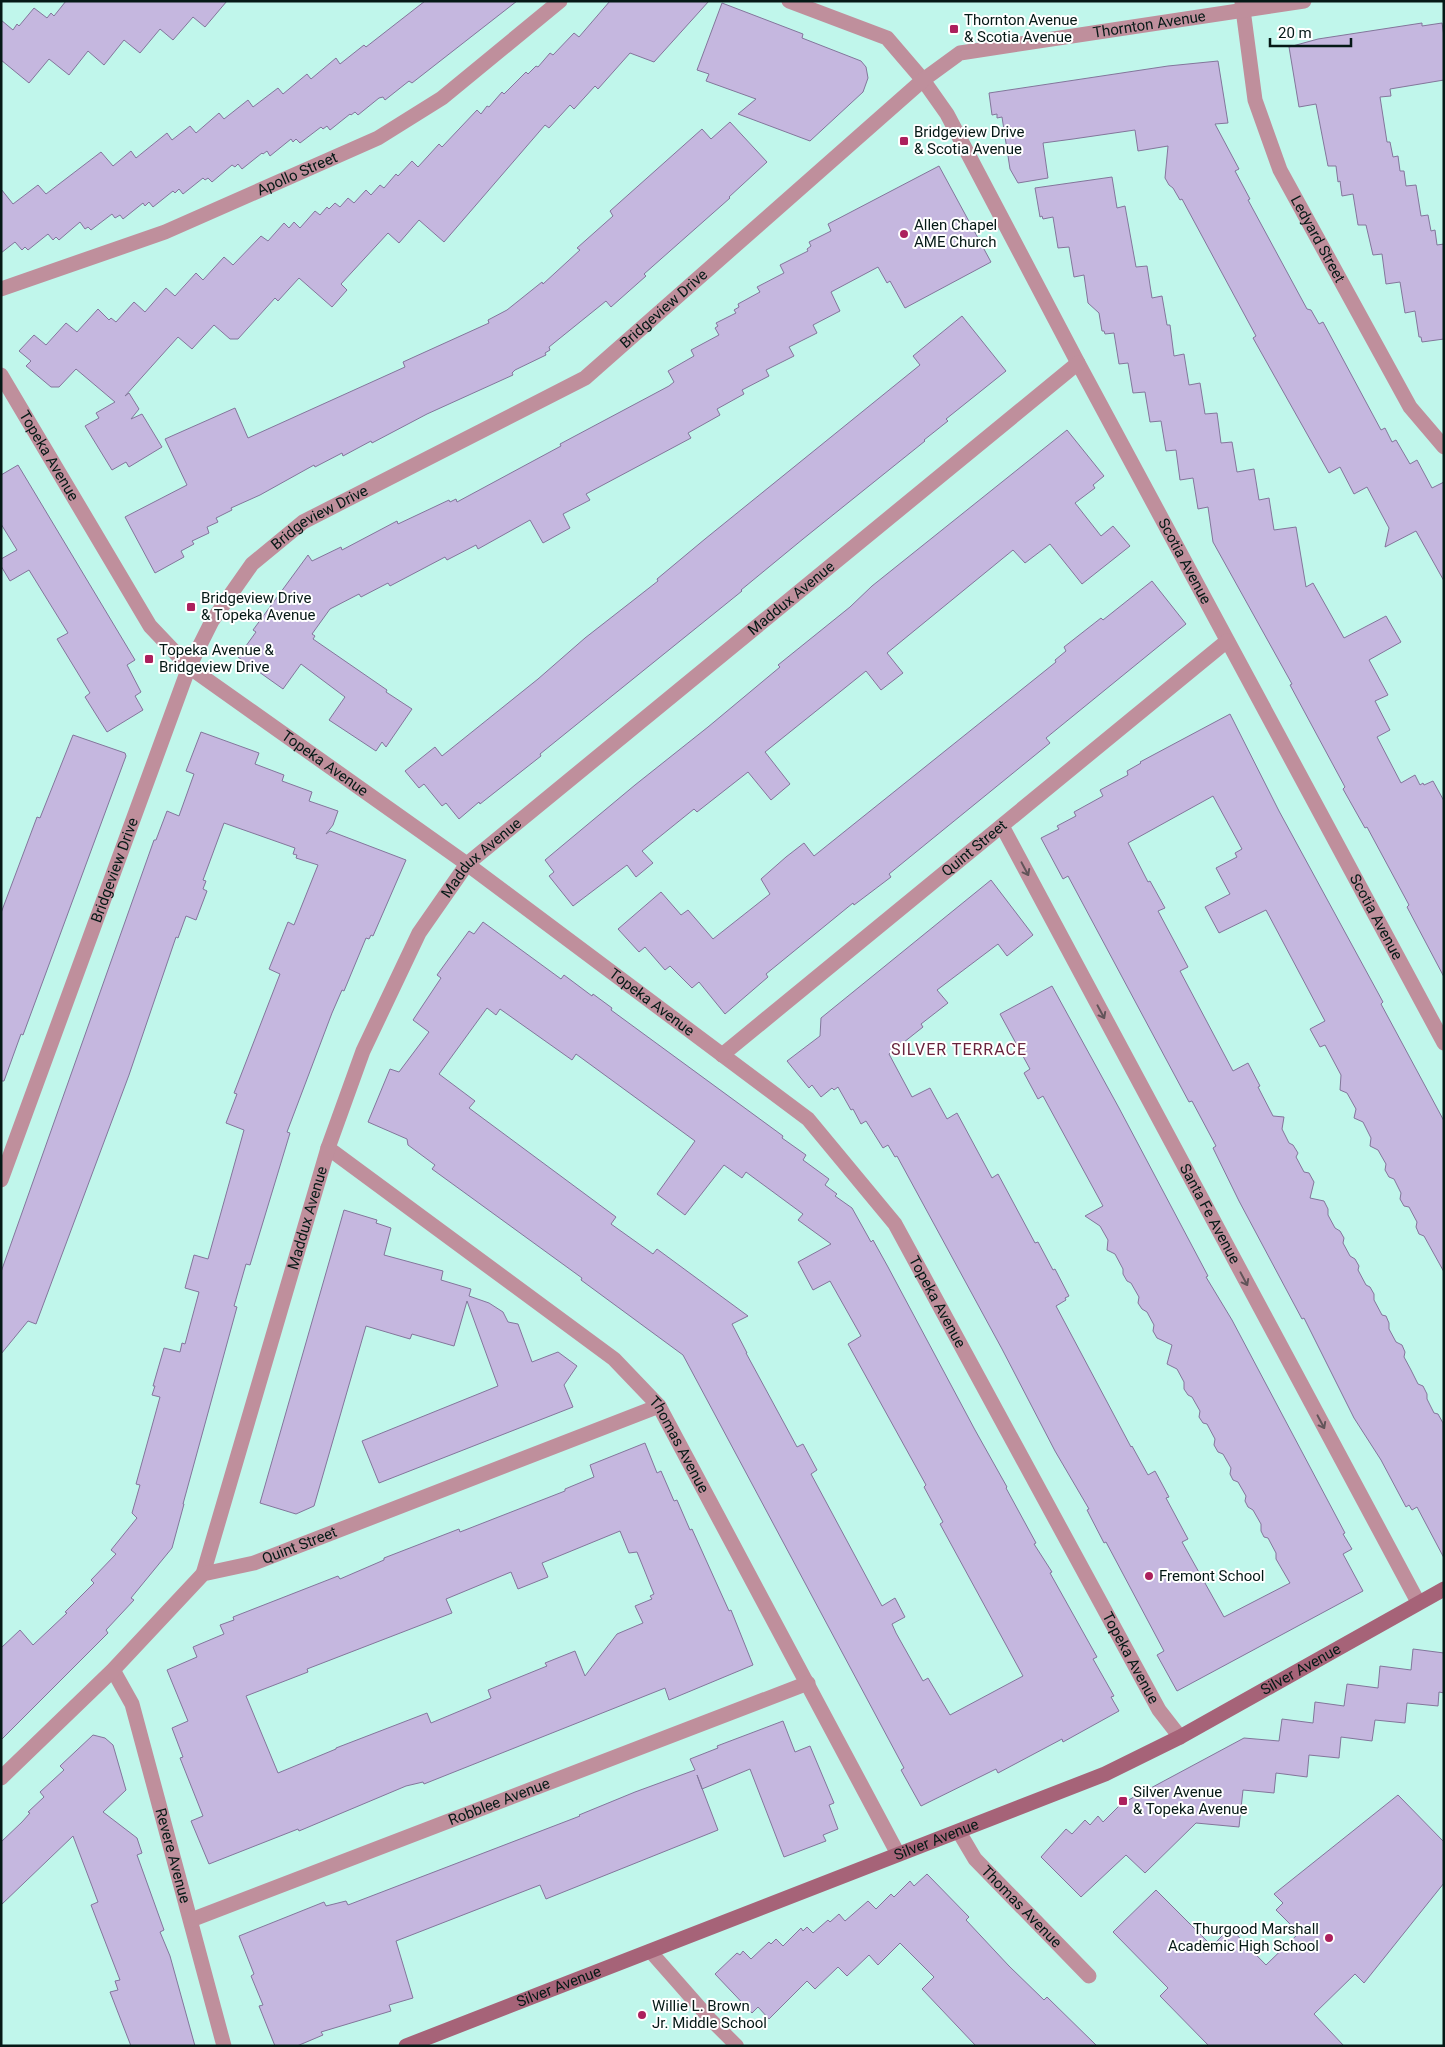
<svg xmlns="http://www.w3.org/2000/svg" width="1445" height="2047" font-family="Roboto,sans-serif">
<rect width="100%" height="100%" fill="#c0f6eb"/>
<!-- building -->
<g fill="#c5b7df" stroke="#83769b" fill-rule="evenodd">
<path d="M66,1H227L205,27L193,17L173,40L160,29L140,53L124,40L104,65L88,51L69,75L49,59L29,83L1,60V20L13,30L17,24L19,26L34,8L47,18L51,13L54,16Z"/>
<path d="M425,1H517L412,83L409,81L385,100L383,97L379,98L358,115L355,112L351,115L350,114L330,130L327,126L323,129L321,127L300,143L296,139L293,142L291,139L270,156L267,151L263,154L262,153L242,169L238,164L235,167L232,165L212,182L208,178L205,180L203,178L183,194L179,189L175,193L173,191L153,207L149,202L145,206L143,203L123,219L120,215L115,218L112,214L91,230L88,227L85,229L80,222L59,240L56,237L53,240L48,234L28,250L25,247L22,250L15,242L1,253V189L13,204L38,185L46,194L101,152L113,166L131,151L136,158L167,133L172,140L190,126L196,133L219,113L224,119L248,100L253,107L278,88L283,94L307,74L311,79L336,58L340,64L364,45L366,47Z"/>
<path d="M610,1H709L654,62L630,53L598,89L595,86L574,109L570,105L549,128L545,125L444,242L419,220L399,243L388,233L341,284L347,290L332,307L299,278L278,301L275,298L238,339H230L214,325L192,349L178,337L125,396L129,393L139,409L131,419L142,414L162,447L129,467L126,462L112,470L85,426L99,418L96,413L115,402L76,369L59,387H51L26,366L31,361L19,351L34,335L46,345L66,323L77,332L98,309L109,320L111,318L116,322L134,302L145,312L166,288L175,296L196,273L203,280L224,257L233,265L261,236L268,241L284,223L289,228L294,222L300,228L315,211L320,215L327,207L329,209L335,203L340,207L348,198L354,203L366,190L371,195L380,185L384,188L396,174L398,176L412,161L418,167L439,144L442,147L477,110L481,114L487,106L489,107L502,92L504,94L526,72L528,74L536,66L538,67L550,53L553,55L574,33L579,37Z"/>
<path d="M722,3L803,34L802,38L861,61L866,67L868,78L863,92L810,141L738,114L756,99L706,81L709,74L697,70Z"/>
<path d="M1422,23V26L1442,23L1444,36V80L1390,89L1391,96L1380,97L1387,142H1390L1393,157L1398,156L1400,171H1404L1406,186L1416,185L1421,216L1428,215L1431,231L1435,230L1437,245L1444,244V339L1422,342L1421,337H1419L1415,311L1405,313L1400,282L1386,284L1382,254L1373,255L1366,225H1358L1353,194L1342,196L1340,181L1338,182L1336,166H1328L1316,104L1299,107L1289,47L1318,39Z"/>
<path d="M1218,61L1228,123L1215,124L1239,169L1235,171L1250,199L1248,200L1307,309L1311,310L1319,324L1323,322L1381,430L1385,428L1392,442L1396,440L1410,464L1417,460L1432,488L1444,482V581L1416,531L1385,547L1389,528L1367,487L1354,494L1340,467L1329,473L1253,338L1256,336L1182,199L1180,200L1173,188L1169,185L1165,178L1168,146L1138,151L1135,130L1073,139L1043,143L1048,178L1018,183L1010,169L1002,117L997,118V114L992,115L989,93L1168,66Z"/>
<path d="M730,122L767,162L729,197L730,198L644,274L646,276L611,307L606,301L549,347L550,350L545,353L546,355L515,370L512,373L513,375L427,414L372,443L371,441L343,456L342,453L315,467L314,465L260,495L231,508L232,510L216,518L218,522L207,527L209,533L192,541L194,544L181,551L184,557L155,573L125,517L187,485L165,439L235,408L248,438L405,367L403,362L489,323L488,320L507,310L542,282L543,284L580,250L577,248L613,216L610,211L702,129L711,139Z"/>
<path d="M939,166L991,262L905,308L890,281L887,283L878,267L831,292L840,311L813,325L817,333L789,347L794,356L766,370L769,376L742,390L744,394L717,409L720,415L688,433L691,438L586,494L590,500L563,514L570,528L543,543L530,520L478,549L476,545L447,560L445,557L390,586L388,583L361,597L359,594L330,609L312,634L315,636L313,639L387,690L386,692L412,709L386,747L382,742L376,751L329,720L345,697L301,664L283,689L238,657L256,632L253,630L308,555L312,561L341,547L342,550L397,521L398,524L449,500L450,502L456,499L457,502L561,446L560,444L669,386L674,382L668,371L694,356L691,350L719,335L715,328L718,326L716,323L736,313L734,310L739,307L738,304L760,292L757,287L784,273L780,265L808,251L807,249L811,246L809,242L831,231L828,224Z"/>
<path d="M1112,177L1117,208L1125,206L1136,267L1147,266L1152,298L1162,296L1167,325H1170L1174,356L1184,354L1189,385L1200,383L1205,414L1217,413L1221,443L1232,442L1237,472L1254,469L1259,500L1269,498L1274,530L1296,527L1306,587L1313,583L1344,638L1386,616L1401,642L1369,660L1388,695L1375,701L1390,730L1377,737L1401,783L1415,775L1420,785L1423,783L1424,785L1433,781L1444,801V977L1407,907L1409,905L1367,827L1365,828L1343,789L1345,787L1290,685L1292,684L1213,542L1208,507L1198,509L1193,478L1180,480L1176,450L1166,451L1161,421L1150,422L1145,392L1133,393L1128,363L1119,364L1114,333L1105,334L1104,331H1102L1099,313L1088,303L1084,275L1074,277L1069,247L1058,248L1053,217L1043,219L1042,216L1040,217L1035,188Z"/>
<path d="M962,316L1006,371L946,419L948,421L924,440L925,441L803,539L741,590L742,591L540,754L541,756L480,804L479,802L459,819L446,803L442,806L424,784L419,788L405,771L435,747L442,756L538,679L585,638L658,581L657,579L705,539L920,365L913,356Z"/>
<path d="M1067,430L1104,476L1093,485L1095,488L1075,503L1101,536L1113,526L1130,546L1082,584L1050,544L1025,563L1013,550L887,653L903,673L881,690L866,671L765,752L790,784L771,800L748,772L697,812L694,809L642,851L653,863L636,877L627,865L573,906L549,876L554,872L545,860L635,785L708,727L780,667L778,665L850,607L872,586Z"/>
<path d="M18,465L135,660L127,665L141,692L135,696L143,710L107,732L85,697L90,693L57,639L68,633L29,570L10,581L1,566V559L17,550L1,524V475Z"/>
<path d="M1152,581L1186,624L1046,738L1050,743L889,874L891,877L854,905L853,903L766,974L768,977L725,1014L699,982L692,988L670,966L665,970L645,947L639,952L618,929L661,892L681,915L688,910L713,939L770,894L761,879L786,857L804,843L814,856L1056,662L1055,660L1066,651L1064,647L1101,618L1103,620Z"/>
<path d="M1230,714L1279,811L1383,1002L1381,1004L1444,1121V1272L1424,1236L1419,1234L1416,1227L1417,1222L1409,1207L1404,1206L1400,1199L1401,1193L1394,1179L1389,1177L1385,1170L1386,1164L1378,1150L1370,1146L1371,1138L1363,1122L1354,1118L1356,1109L1347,1093L1340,1090L1341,1075L1325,1045L1320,1047L1310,1029L1325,1021L1266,910L1219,933L1205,907L1230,894L1216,868L1237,857L1235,853L1242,849L1213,796L1128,843L1148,882L1150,881L1165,908L1158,911L1188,967L1180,971L1233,1071L1248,1063L1260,1086L1258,1087L1273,1116L1284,1117L1282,1129L1289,1143L1293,1145L1298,1153L1296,1157L1304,1172L1309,1173L1314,1182L1310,1198L1324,1201L1328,1209V1215L1335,1228L1340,1231L1344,1238L1343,1243L1350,1256L1355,1259L1359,1266L1358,1270L1366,1285L1370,1287L1374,1294V1300L1382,1315L1386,1316L1389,1323V1329L1396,1342L1402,1345L1405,1352L1404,1357L1411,1370L1418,1384L1423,1386L1427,1394V1399L1434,1413L1438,1414L1443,1423L1444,1558L1417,1507L1412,1510L1409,1505L1406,1507L1381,1460L1354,1418L1304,1318L1302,1319L1239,1201L1213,1148L1216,1146L1192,1101L1189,1102L1068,876L1063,879L1041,838L1059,829L1057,826L1076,816L1074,812L1103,796L1100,790L1128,775L1127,771L1141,763L1140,762Z"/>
<path d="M201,732L259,753L255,764L284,775L282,781L312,792L309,801L338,811L333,825L326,834L330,831L406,860L373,936L371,935L369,939L366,938L344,991L342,990L332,1013L287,1132L290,1133L250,1265L246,1264L234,1306L237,1307L183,1504H184L172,1548L131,1598L134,1600L106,1630L108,1633L1,1740V1648L20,1630L33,1645L67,1613L65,1612L94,1583L91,1580L116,1554L111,1550L137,1518L132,1513L140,1485L136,1484L160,1397L152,1395L155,1386H153L164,1348L180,1352L182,1343L185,1344L199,1292L185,1288L194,1255L208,1259L244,1130L226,1123L237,1094L234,1093L280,974L269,969L288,922L294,925L318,865L296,858L297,855L293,854L295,848L224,823L203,880L206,881L203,889L207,891L196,920L186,916L178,938L176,937L129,1075L36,1324L28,1321L1,1354V1272L154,840H156L167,811L179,816L194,774L186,771Z"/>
<path d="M73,735L125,753L126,756L23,1035L21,1034L4,1081H1V913L37,817L40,818Z"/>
<path d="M991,880L1033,935L1007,956L998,944L937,990L948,1003L921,1024L923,1027L889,1054L912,1097L930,1088L947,1119L957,1113L992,1178L998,1174L1035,1243L1038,1242L1053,1270L1055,1269L1069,1296L1065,1298L1066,1300L1056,1306L1131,1447L1132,1446L1148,1475L1155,1471L1169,1497L1166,1498L1188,1539L1182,1542L1224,1617L1290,1583L1276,1559V1553L1268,1538L1264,1537L1261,1531V1524L1253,1510L1248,1507L1245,1501L1246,1496L1238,1482L1233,1480L1230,1474L1231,1468L1223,1454L1218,1452L1214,1445L1215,1439L1207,1424L1203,1423L1199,1417L1200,1411L1192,1397L1188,1395L1184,1389V1382L1177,1369L1167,1364L1172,1345L1157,1338L1153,1331L1154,1325L1147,1312L1142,1309L1138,1303L1139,1297L1131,1283L1127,1281L1123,1274V1269L1115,1254L1107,1250L1108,1240L1100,1226L1085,1216L1103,1206L1043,1096L1038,1099L1024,1073L1030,1069L1000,1014L1052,986L1119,1108L1208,1276L1206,1277L1232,1320L1345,1533L1343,1534L1352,1549L1343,1554L1363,1591L1177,1691L1157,1655L1164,1651L1106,1542L1104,1543L1087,1510L1089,1509L1055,1451L1002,1349L897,1156L895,1157L888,1145L883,1148L866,1121L861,1124L853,1109L851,1110L838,1087L834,1090L832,1088L821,1097L812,1085L809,1088L787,1061L820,1036L821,1018Z"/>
<path d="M483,922L561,979L564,975L592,996L593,994L612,1008L611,1010L783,1136L782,1138L806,1155L803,1160L829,1179L825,1185L837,1194L835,1196L852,1208L871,1242L873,1240L888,1267L975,1430L1007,1487L1006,1488L1036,1543L1034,1544L1052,1572L1050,1573L1097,1657L1093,1659L1114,1696L1111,1697L1119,1711L1063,1742L1062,1739L998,1773L996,1769L921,1806L901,1770L904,1768L683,1355L581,1280L582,1278L432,1169L435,1165L408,1145L407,1139L368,1122L390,1069L399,1072L429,1032L413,1020L441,978L437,975L469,931L474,934ZM487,1008L496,1015L500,1009L572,1060L576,1054L695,1141L657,1194L685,1215L724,1165L742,1178L746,1172L803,1214L798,1220L831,1244L798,1262L813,1290L830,1281L861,1336L848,1344L926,1485L924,1487L943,1522L940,1524L1023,1676L950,1715L928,1678L923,1681L896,1633L892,1624L905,1617L895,1598L882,1606L811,1474L817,1470L803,1444L797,1447L746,1353H747L732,1324L748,1316L657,1249L653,1254L611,1224L616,1217L469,1108L475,1101L439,1074Z"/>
<path d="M344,1210L377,1220L376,1223L391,1228L384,1255L443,1271L441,1280L471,1289L469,1296L489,1303L503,1312L508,1322L518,1324L532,1362L558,1352L577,1366L564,1385L573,1407L379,1483L362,1441L498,1386L467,1301L454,1346L412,1334L410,1339L366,1326L314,1506L296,1514L260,1503Z"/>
<path d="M645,1443L657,1473L661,1471L674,1501L677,1500L690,1530L692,1529L729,1611L731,1610L753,1665L669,1700L665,1688L424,1784L423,1782L406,1786L299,1831L298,1829L209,1864L191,1821L203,1816L180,1758L183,1757L172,1728L188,1721L167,1670L197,1657L193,1647L224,1634L220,1625L234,1620L233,1617L338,1576L340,1579L384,1560V1558L459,1529L460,1532L565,1491V1489L594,1477L590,1465ZM620,1531L629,1553L637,1552L654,1594L650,1596L652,1599L635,1606L643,1623L617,1634L585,1676L575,1651L545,1663L547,1666L488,1690L491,1698L431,1723L427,1713L336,1748V1749L278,1773L246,1696L308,1672L307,1669L452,1613L446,1599L511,1572L518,1589L548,1577L542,1563Z"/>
<path d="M1413,1649L1444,1653V1693L1439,1692L1438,1706L1407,1703L1405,1723L1375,1720L1372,1741L1341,1737L1339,1758L1309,1755L1307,1777L1276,1773L1274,1793L1243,1790L1239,1827L1196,1823L1145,1873L1126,1855L1081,1897L1041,1857L1066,1829L1072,1834L1085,1820L1090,1825L1098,1816L1103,1822L1121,1804L1244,1738L1279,1741L1282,1719L1313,1723L1315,1702L1344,1706L1347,1684L1378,1688L1380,1666L1411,1670Z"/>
<path d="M783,1721L795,1752L810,1746L834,1803L829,1805L838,1829L823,1835L826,1841L784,1857L750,1769L702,1789L697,1775L718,1830L546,1899L540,1885L396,1941L413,1998L389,2005L391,2011L321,2032L323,2035L297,2046H275L259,2006L263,2005L251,1976L254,1974L239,1936L324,1902L326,1906L346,1901L348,1905L580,1816L579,1815L635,1792L695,1770L690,1759L718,1748L717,1746Z"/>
<path d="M93,1735L105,1738L113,1745L126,1790L103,1812L137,1838L142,1853L137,1855L164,1930L160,1932L170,1956L195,2046H131L110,1992L118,1990L115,1981L120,1980L91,1905L98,1902L73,1836L1,1905V1842L22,1822L30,1813L28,1812L44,1797L40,1792L64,1770L60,1766Z"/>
<path d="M1398,1795L1444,1842V1883L1364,1983L1355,1974L1314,2014L1344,2046H1209L1160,1996L1168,1988L1113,1932L1156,1890L1212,1946L1230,1928L1266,1965L1299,1933L1276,1910L1283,1903L1274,1894Z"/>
<path d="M927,1874L969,1917L966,1920L1009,1966L1044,2000L1047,1997L1097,2046H976L922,1989L934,1977L900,1943L878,1965L869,1955L847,1976L838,1967L815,1989L807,1981L769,2019L758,2007L752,2013L715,1974L737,1953L740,1955L743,1951L751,1959L769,1942L771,1944L776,1939L783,1946L801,1928L803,1931L807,1927L813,1933L828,1920L830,1922L839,1914L845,1921L868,1901L876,1909L891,1894L894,1897L910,1881L914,1886Z"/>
</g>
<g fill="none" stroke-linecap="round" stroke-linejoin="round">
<!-- lane -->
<path stroke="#bf8f9c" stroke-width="14" d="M650,1951L710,2019L737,2046"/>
<!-- street -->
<g stroke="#bf8f9c" stroke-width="15">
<path id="s1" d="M789,1L887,38L923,80L947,114L1078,363L1444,1043"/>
<path id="s2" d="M1242,2L1255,100L1280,170L1410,407L1444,447"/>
<path id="s3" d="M1,289L165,232L378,138L442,98L560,1"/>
<path id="s4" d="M1,375L150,626L189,667L467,864L808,1119L895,1224L1159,1710L1180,1737"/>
<path id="s5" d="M1002,826L1418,1602"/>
<path id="s6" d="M722,1055L1227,641"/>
<path id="s7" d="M328,1148L614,1359L659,1406L898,1854"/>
<path id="s8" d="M1,1180L189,667L212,621L252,564L303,522L585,378L923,80L960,53L1304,1"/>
<path id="s9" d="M203,1574L328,1148L363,1051L419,933L467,864L1078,363"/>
<path id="s10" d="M113,1670L132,1704L224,2046"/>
<path id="s11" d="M1,1778L113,1670L203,1574L254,1563L659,1406"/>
<path id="s12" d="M959,1832L975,1859L1089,1976"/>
<path id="s13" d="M191,1920L808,1683"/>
</g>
<!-- secondary -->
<path stroke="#a66378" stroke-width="15" id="s14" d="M406,2046L1105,1774L1180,1737L1444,1589"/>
</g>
<!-- one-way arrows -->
<defs><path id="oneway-shaft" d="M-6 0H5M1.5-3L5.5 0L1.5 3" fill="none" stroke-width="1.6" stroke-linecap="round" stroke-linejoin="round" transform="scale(1.25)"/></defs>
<g stroke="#625459">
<use href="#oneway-shaft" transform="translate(1025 869) rotate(62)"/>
<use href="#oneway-shaft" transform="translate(1101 1012) rotate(62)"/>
<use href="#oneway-shaft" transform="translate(1244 1279) rotate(62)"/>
<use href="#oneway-shaft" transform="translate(1321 1422) rotate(62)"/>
</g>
<!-- markers -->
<g fill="#ac205d" stroke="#fff" stroke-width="2">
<rect x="949" y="24" width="10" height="10" rx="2.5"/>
<rect x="899" y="136" width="10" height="10" rx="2.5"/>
<circle cx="904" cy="234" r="5"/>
<rect x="186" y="602" width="10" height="10" rx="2.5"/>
<rect x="144" y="654" width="10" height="10" rx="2.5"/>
<circle cx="1149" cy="1576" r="5"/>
<rect x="1118" y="1796" width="10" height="10" rx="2.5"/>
<circle cx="1329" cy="1938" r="5"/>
<circle cx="642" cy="2015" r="5"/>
</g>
<g text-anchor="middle" stroke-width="4" stroke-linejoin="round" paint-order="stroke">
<!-- poi labels -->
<g font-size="15" fill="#051916" stroke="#fff" text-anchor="start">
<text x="964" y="25">Thornton Avenue<tspan x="964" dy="17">&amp; Scotia Avenue</tspan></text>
<text x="914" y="137">Bridgeview Drive<tspan x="914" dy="17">&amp; Scotia Avenue</tspan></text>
<text x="914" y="230">Allen Chapel<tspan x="914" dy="17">AME Church</tspan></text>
<text x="201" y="603">Bridgeview Drive<tspan x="201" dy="17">&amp; Topeka Avenue</tspan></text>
<text x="159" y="655">Topeka Avenue &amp;<tspan x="159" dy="17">Bridgeview Drive</tspan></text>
<text x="1159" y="1581">Fremont School</text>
<text x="1133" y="1797">Silver Avenue<tspan x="1133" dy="17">&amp; Topeka Avenue</tspan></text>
<text x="1319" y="1934" text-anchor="end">Thurgood Marshall<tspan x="1319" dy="17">Academic High School</tspan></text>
<text x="652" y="2011">Willie L. Brown<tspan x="652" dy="17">Jr. Middle School</tspan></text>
</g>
<!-- street labels -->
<g font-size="15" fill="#051916" stroke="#fff">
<text dy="5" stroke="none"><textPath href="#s8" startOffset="1738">Thornton Avenue</textPath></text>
<text dy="5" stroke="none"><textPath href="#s3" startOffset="318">Apollo Street</textPath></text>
<text dy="5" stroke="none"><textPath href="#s2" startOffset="252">Ledyard Street</textPath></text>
<text dy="5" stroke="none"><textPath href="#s8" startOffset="1155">Bridgeview Drive</textPath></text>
<text dy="5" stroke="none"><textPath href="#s4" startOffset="94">Topeka Avenue</textPath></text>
<text dy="5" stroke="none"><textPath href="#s8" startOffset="750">Bridgeview Drive</textPath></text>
<text dy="5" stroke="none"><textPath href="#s1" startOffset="708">Scotia Avenue</textPath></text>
<text dy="5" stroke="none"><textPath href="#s9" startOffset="1181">Maddux Avenue</textPath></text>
<text dy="5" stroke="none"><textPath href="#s4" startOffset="515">Topeka Avenue</textPath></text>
<text dy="5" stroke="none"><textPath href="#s6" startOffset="326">Quint Street</textPath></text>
<text dy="5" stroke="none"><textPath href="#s9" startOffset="776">Maddux Avenue</textPath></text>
<text dy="5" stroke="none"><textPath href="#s8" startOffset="330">Bridgeview Drive</textPath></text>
<text dy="5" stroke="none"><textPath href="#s1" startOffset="1112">Scotia Avenue</textPath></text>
<text dy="5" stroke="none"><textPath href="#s4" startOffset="920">Topeka Avenue</textPath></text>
<text dy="5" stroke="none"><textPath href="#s5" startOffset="440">Santa Fe Avenue</textPath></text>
<text dy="5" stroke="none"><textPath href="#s9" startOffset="371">Maddux Avenue</textPath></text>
<text dy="5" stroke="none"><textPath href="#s4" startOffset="1340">Topeka Avenue</textPath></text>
<text dy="5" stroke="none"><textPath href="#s7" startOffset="464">Thomas Avenue</textPath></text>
<text dy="5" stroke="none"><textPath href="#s11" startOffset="388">Quint Street</textPath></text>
<text dy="5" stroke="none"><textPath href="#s4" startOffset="1745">Topeka Avenue</textPath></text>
<text dy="5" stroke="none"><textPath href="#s14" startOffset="972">Silver Avenue</textPath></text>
<text dy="5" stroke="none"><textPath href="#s13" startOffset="330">Robblee Avenue</textPath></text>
<text dy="5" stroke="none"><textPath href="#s14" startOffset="569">Silver Avenue</textPath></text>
<text dy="5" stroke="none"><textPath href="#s10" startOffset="196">Revere Avenue</textPath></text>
<text dy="5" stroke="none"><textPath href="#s12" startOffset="98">Thomas Avenue</textPath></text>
<text dy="5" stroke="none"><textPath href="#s14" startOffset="164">Silver Avenue</textPath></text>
</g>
<!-- neighbourhood labels -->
<g font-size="16" letter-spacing="1" fill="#68243d" stroke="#fff">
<text x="959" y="1055">SILVER TERRACE</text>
</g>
</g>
<!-- border -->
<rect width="1445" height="2047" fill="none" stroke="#051916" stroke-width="5"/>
<!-- scale -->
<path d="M1270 38v8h81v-8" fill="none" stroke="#051916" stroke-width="2.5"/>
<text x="1278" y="38" font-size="15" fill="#051916" stroke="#ffffff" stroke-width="4" paint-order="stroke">20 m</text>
</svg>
